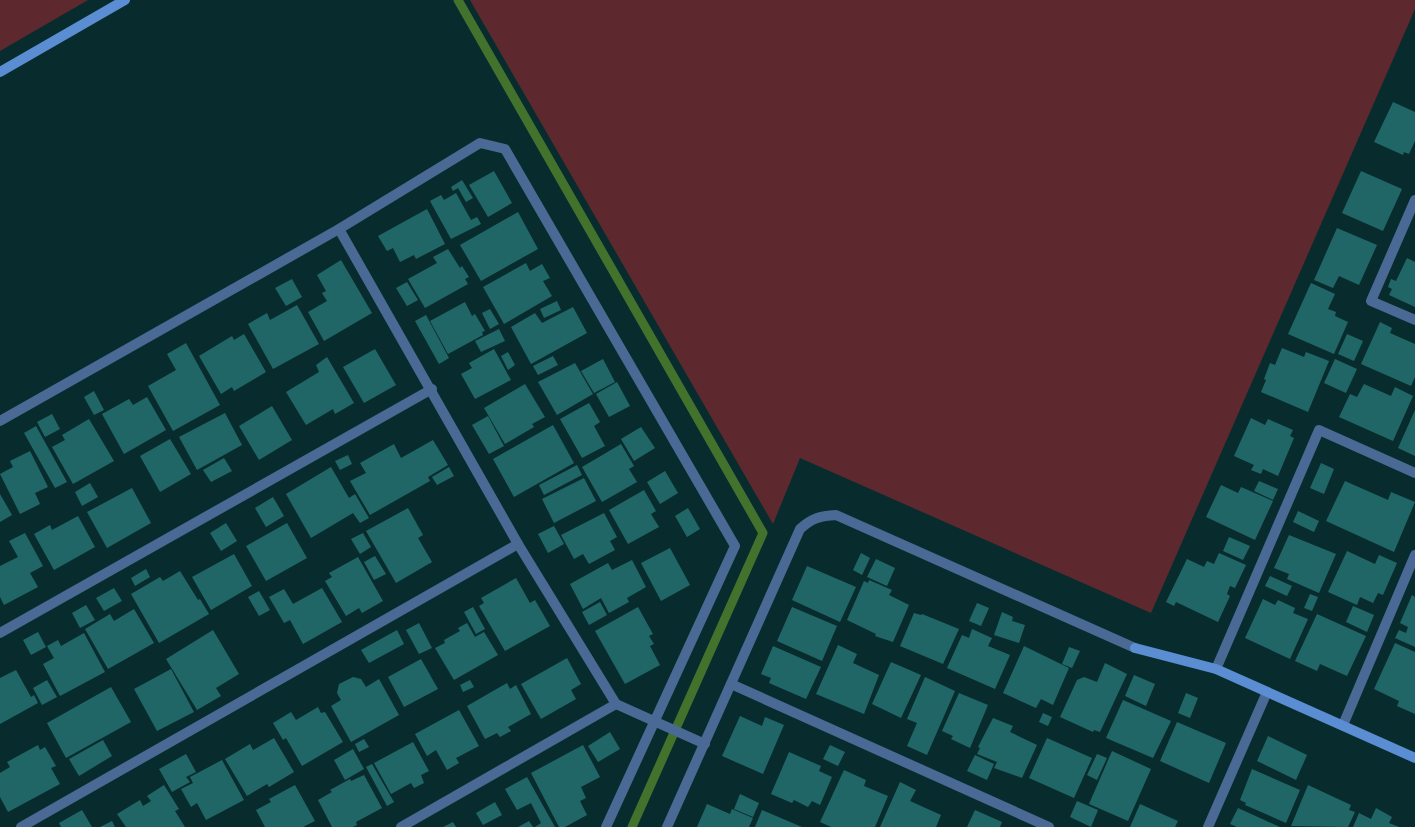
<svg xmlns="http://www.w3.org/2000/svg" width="1415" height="827" font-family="'Noto Sans',sans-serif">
<rect width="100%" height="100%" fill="#082c2d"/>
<!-- green -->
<g fill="#5e292e">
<path d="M0,0H88L0,51Z"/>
<path d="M470,0H1415V9L1151,613L800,458L773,524Z"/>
</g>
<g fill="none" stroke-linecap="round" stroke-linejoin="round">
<!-- stream -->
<path stroke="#43722d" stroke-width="9" d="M458,0L763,533L632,827"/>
</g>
<!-- building -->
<g fill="#216667">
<path d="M1393,102L1415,112V141L1409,154L1404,152L1403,155L1374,142Z"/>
<path d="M494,171L512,203L488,217L469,185Z"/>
<path d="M1361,171L1402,189L1383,231L1342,213Z"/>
<path d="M462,180L473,198L466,202L458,188L453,191L451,187Z"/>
<path d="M456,193L471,220L477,217L481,224L451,239L430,201L441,195L444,200Z"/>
<path d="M427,209L445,244L416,259L414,255L400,262L393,248L387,251L378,236Z"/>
<path d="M518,212L538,249L481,281L460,245Z"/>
<path d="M1337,228L1377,245L1359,285L1339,276L1333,288L1314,280Z"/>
<path d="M448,249L460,268L462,266L469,277L465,279L468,284L425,308L408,279L437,263L433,257Z"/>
<path d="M1407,258L1415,262V307L1389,295L1392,289L1388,287L1391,279L1396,281Z"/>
<path d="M341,260L372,313L324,341L308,312L327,301L322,293L326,291L317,275Z"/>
<path d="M526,263L530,271L542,264L550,278L543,281L552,296L504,324L483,287Z"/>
<path d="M292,279L302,297L286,306L275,288Z"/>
<path d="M407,282L418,300L407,306L396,288Z"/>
<path d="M1311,283L1335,294L1328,309L1336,312L1335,316L1348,322L1334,354L1288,334Z"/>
<path d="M557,301L561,310L544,318L540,309Z"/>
<path d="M465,302L472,316L475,314L485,331L482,332L483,335L448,354L430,321Z"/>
<path d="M297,305L319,344L273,369L248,324L267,313L270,320Z"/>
<path d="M573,307L587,333L531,364L511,327L535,313L542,323Z"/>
<path d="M490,309L499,324L490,329L482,313Z"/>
<path d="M426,315L449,358L439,364L415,321Z"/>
<path d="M1380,322L1392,328L1390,333L1415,344V377L1411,386L1361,364Z"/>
<path d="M499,329L505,341L481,352L475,341Z"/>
<path d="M244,334L266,372L234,391L232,387L221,394L199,356L232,336L234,340Z"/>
<path d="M1347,334L1363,341L1354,361L1338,354Z"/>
<path d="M186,343L220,405L173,431L148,386L176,370L167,354Z"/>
<path d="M1282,348L1304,357L1306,352L1329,361L1308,412L1261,392L1266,380L1264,379L1270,363L1275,365Z"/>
<path d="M375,349L396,385L364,403L343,367Z"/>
<path d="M494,349L511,380L475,399L461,374L472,368L469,363Z"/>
<path d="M508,352L515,365L508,370L501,356Z"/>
<path d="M553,356L558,365L538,375L533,366Z"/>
<path d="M327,357L354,403L335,414L333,409L306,425L286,392L319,372L316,365Z"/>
<path d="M603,359L615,382L594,393L581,371Z"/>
<path d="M1335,359L1357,369L1346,393L1324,383Z"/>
<path d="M575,363L593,394L557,415L538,382Z"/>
<path d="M617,382L630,406L609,417L596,394Z"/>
<path d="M525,384L545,417L532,424L534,427L505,444L484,408Z"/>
<path d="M1364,384L1391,396L1395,387L1413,396L1393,441L1339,417L1350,394L1357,397Z"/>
<path d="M94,391L104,410L94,415L84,397Z"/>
<path d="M147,397L166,430L124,454L102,414L129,399L133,405Z"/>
<path d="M589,403L600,422L594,426L605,446L582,458L560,419Z"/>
<path d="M272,406L292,440L259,460L239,426Z"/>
<path d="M1415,410V456L1398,448Z"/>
<path d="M225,413L242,445L197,470L179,437Z"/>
<path d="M52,414L60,429L45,437L37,422Z"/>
<path d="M488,416L504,446L489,454L472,425Z"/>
<path d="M1251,418L1265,425L1268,419L1293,430L1290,436L1294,438L1278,476L1263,469L1261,474L1251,470L1254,465L1234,456Z"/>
<path d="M89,419L114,461L73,484L52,447L65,440L62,435Z"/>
<path d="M553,425L574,463L514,497L493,459Z"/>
<path d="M36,426L67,482L55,488L24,433Z"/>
<path d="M641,427L655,448L634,461L621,439Z"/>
<path d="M170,439L191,474L160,492L140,456Z"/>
<path d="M433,440L448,465L428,477L430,481L370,515L350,481L366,473L360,463L394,444L401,458Z"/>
<path d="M621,444L634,466L629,469L637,482L602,502L582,467Z"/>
<path d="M30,451L48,487L35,493L40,504L20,514L0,474L13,467L10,461Z"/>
<path d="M348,455L352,464L340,470L335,461Z"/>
<path d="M224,458L232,471L211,482L203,470Z"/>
<path d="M1321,463L1334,469L1324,494L1310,488Z"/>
<path d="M577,465L582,475L544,495L539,485Z"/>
<path d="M331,467L349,498L355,494L369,518L360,523L353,513L311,538L286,494Z"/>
<path d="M449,467L454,476L437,485L432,477Z"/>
<path d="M665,471L678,493L660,504L647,482Z"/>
<path d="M584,478L596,501L554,523L542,499Z"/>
<path d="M1259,481L1278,489L1273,500L1254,491Z"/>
<path d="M1345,481L1388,500L1391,492L1415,502L1394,552L1326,521Z"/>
<path d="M90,483L98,497L82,506L75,492Z"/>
<path d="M1221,485L1238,493L1241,487L1273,501L1255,540L1206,517Z"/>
<path d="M132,488L151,523L107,548L87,512Z"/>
<path d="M644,490L656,511L651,514L659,527L628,544L609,510Z"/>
<path d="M0,494L12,515L0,522Z"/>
<path d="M273,497L284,516L266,527L255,508Z"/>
<path d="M408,508L423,535L418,538L432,562L396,583L366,531Z"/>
<path d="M688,508L700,529L687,537L675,516Z"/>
<path d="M1298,511L1319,521L1314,532L1293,522Z"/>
<path d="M604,513L617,537L610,541L615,550L589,564L583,554L574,559L561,535Z"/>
<path d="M78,516L95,547L54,570L34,534L50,525L52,530Z"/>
<path d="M226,523L237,541L221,551L210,533Z"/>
<path d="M287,523L307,558L266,581L246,546Z"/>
<path d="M554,526L564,544L548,553L538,534Z"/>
<path d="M25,533L43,566L30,573L38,587L4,605L0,597V566L18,557L9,541Z"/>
<path d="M363,533L371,547L360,554L351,539Z"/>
<path d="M1289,535L1336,554L1319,593L1287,579L1289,574L1274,568Z"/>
<path d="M1229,537L1250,546L1243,560L1223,551Z"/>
<path d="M670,548L690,585L661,601L641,563Z"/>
<path d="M1347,551L1375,564L1379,555L1397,563L1383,595L1378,593L1373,603L1360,597L1357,605L1328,592Z"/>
<path d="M861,553L870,558L862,575L853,570Z"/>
<path d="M1219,553L1246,565L1235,588L1230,586L1227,594L1230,596L1218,622L1176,602L1174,606L1166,602L1187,559L1204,567L1207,561L1214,564Z"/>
<path d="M234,554L252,586L211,610L192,577Z"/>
<path d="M375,556L386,574L374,580L364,562Z"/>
<path d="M358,557L383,601L362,613L359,608L346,616L325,581L332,577L329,573Z"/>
<path d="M876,559L895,568L887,586L867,577Z"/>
<path d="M632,560L646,587L627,598L629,602L609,613L601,598L583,609L570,584L608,563L612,570Z"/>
<path d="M807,566L856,587L840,622L792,600Z"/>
<path d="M146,569L150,577L135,586L131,578Z"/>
<path d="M180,571L198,600L200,599L209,614L159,643L131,594L160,577L163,581Z"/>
<path d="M1270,576L1292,586L1287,596L1265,586Z"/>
<path d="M516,578L530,603L535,600L550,626L505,651L479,606L484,603L481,598Z"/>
<path d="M869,580L892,590L889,595L909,605L893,642L875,636L876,634L847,620L864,581L868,583Z"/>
<path d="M114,588L122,601L104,611L96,598Z"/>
<path d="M322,588L342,622L303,644L290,620L284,623L269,597L284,589L293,604Z"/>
<path d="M259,591L270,610L259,616L248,597Z"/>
<path d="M1310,594L1318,597L1312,611L1304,608Z"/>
<path d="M1412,595L1415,597V647L1395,638L1399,630L1406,633L1408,627L1400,623Z"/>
<path d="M1263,599L1275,605L1278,600L1295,608L1293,613L1308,619L1290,659L1245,638Z"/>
<path d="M600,602L607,615L589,625L582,612Z"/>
<path d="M977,603L989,608L981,626L969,621Z"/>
<path d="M86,605L95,620L80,628L72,613Z"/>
<path d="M1353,606L1374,615L1367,632L1346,622Z"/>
<path d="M473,607L485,629L476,634L464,612Z"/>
<path d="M638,607L653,634L649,636L654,644L650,646L660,665L625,684L595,631Z"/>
<path d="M792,607L837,626L822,661L777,641Z"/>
<path d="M134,609L154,643L108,669L85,629L110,614L114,621Z"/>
<path d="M1002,612L1013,617L1012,621L1025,625L1019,643L994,635Z"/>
<path d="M914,613L921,615L922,614L959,629L943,664L900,646Z"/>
<path d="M1317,614L1366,636L1347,676L1320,664L1317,671L1295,661Z"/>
<path d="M419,623L432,648L419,654L406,630Z"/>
<path d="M467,623L475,637L484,632L498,655L454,680L435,648L445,643L444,640L460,631L458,628Z"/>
<path d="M972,629L992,638L988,646L1010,655L995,689L947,668L962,635L969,638Z"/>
<path d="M213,630L239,674L216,688L221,696L197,710L166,659Z"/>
<path d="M397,630L404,644L369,663L361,650Z"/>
<path d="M38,632L46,647L31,655L23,640Z"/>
<path d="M84,633L105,672L60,696L43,664L54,658L47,646L58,640L61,646Z"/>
<path d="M1395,643L1415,652V714L1397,706L1399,701L1374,689Z"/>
<path d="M838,645L857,654L853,663L879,675L864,714L816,694Z"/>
<path d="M773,646L821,667L806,699L769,683L771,678L761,674Z"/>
<path d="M1024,646L1069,668L1053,705L1041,699L1036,708L1003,693Z"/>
<path d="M1069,647L1080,651L1072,668L1062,664Z"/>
<path d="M567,658L581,684L571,690L576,699L541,719L521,684Z"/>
<path d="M421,659L438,689L404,707L388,677Z"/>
<path d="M891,662L921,675L901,718L872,704Z"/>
<path d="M1105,663L1127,674L1100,732L1094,730L1093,732L1060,717L1077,680L1084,677L1097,682Z"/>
<path d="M171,669L194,712L157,731L134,689Z"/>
<path d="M16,670L31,697L34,695L38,703L0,724V678Z"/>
<path d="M1134,675L1155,684L1146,706L1125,696Z"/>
<path d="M353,677L361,679L366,687L379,679L399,715L351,742L331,706L341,700L337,693L339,684Z"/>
<path d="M925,677L955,691L927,755L907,746L917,723L907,719Z"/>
<path d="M47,680L57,697L42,705L33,688Z"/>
<path d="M470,680L474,687L463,692L460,685Z"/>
<path d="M507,683L510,689L516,685L531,714L508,727L511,731L500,737L497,733L485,739L467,706Z"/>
<path d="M111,687L131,722L66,758L47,723Z"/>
<path d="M959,693L988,705L970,748L951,739L953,736L942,731Z"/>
<path d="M1186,693L1198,698L1190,718L1178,713Z"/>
<path d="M1123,700L1171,721L1153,758L1106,738Z"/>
<path d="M318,707L321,713L325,712L343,742L302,766L286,738L283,740L273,723L291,712L296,720Z"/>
<path d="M459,710L479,746L456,758L459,763L447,770L436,750L427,756L415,734Z"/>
<path d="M1043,713L1052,717L1048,726L1039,722Z"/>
<path d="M740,716L762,726L765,717L784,725L763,774L722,756Z"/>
<path d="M993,718L1013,726L1010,732L1037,745L1022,778L994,768L997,762L977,754L980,748L978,747Z"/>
<path d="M1177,722L1226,743L1209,783L1160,761Z"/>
<path d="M610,732L620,749L598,762L588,746Z"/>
<path d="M1268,736L1307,755L1296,780L1257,761Z"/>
<path d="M274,738L294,772L269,787L267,784L247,796L225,759L250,744L253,750Z"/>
<path d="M1047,738L1092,758L1074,798L1029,778Z"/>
<path d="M364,739L369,747L359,752L355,744Z"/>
<path d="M103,740L112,756L79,776L69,759Z"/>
<path d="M413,742L429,771L421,775L424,783L414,788L411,783L391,794L374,763Z"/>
<path d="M38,745L40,750L45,747L56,766L51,768L60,784L8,812L0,797V773L10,767L7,762Z"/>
<path d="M583,745L600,777L581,787L586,798L580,801L587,815L565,827H559L531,773Z"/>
<path d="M830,745L845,752L838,766L823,759Z"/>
<path d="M353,749L364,769L345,780L334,760Z"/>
<path d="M1112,751L1151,769L1128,821L1089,804Z"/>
<path d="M789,752L821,766L819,771L832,777L820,805L812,801L808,807L794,800L792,803L771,794Z"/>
<path d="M186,754L196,772L186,777L190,782L172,792L159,769Z"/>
<path d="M1097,754L1107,758L1097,780L1087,775Z"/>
<path d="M975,755L994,764L987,780L967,771Z"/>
<path d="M222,760L244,800L206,820L197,803L191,807L181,789L193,783L190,777Z"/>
<path d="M372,764L394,802L387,806L366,767Z"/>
<path d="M1252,769L1300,790L1286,823L1245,805L1246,803L1240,800Z"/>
<path d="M844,770L866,780L864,786L888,796L875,827H831L820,822Z"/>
<path d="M364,775L382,808L356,822L357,825L353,827H332L318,800L332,792L330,790L350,779L351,781Z"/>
<path d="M527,777L555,827H535L541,823L531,803L517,810L505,789Z"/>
<path d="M900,782L916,790L910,801L941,815L936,827H880Z"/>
<path d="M164,785L179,809L175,811L185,827H126L117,814L140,800L143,806L151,801L147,796Z"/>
<path d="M295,785L315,821L303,827H265L256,810L271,802L269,799Z"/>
<path d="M1308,785L1351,805L1349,810L1355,812L1348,827L1291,826Z"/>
<path d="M740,794L759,803L753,817L734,809Z"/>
<path d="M1077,801L1098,810L1091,827L1070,817Z"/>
<path d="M495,802L502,815L483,825L476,813Z"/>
<path d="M707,804L730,814L732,809L753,818L749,827H697Z"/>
<path d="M1140,804L1178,821L1175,827H1130Z"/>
<path d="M1238,808L1280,827H1237L1230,824Z"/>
<path d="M1376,808L1392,817L1389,823L1399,827H1353L1359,813L1371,819Z"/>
<path d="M82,810L92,827H61L59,823Z"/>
<path d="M762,810L802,827H755Z"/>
<path d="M975,810L1002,822L1000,827H967Z"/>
<path d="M112,821L115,827H100Z"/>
<path d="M529,821L533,827H518Z"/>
<path d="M453,822L456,827H443Z"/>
</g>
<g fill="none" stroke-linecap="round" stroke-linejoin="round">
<!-- street -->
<g stroke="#4a6994" stroke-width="10">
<path d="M1415,200L1371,301L1415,320"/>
<path d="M339,229L518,544L616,704"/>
<path d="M0,421L339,229L480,143L505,149L735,546L606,827"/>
<path d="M0,633L432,389"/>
<path d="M1216,669L1319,430L1415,473"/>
<path d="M731,684L1049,827"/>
<path d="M1343,725L1415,555"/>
<path d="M21,827L518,544"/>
<path d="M401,827L616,704L705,744"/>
<path d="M667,827L800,529C812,518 820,516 836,515L1135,648"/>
<path d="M1208,827L1267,692"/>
</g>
<!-- secondary -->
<g stroke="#5b8dd2" stroke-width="10">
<path d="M0,72L125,0"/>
<path d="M1135,648L1216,669L1415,758"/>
</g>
</g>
</svg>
